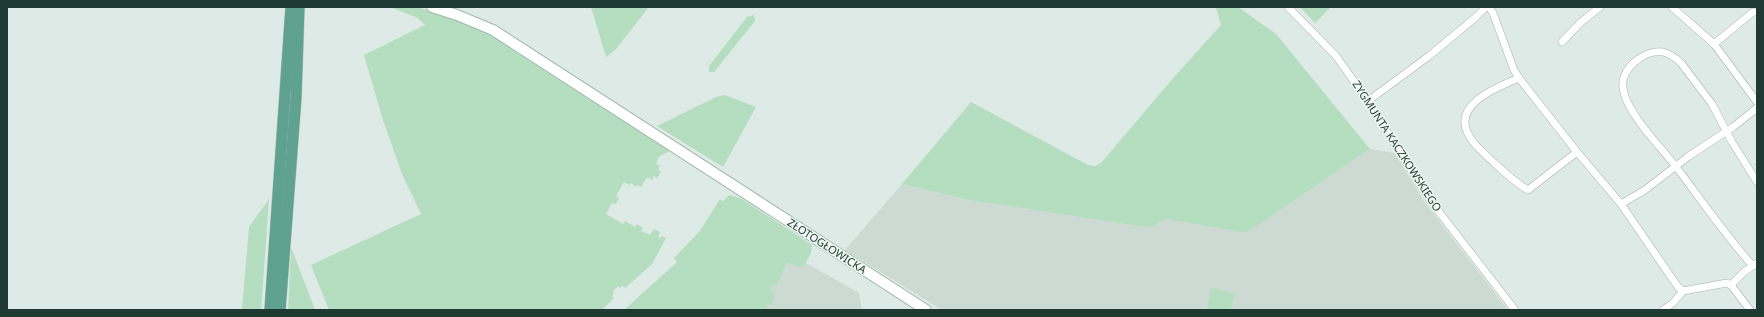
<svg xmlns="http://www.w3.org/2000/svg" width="1764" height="317" font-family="'Noto Sans',sans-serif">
<rect width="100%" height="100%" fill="#deeae5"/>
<!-- built -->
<g fill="#ccdad3">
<path d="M1370,149L1395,153L1423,200L1508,310H942L845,250L902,184L969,200L1151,228L1166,219L1246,233Z"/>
<path d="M787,262L798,267L804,266L806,263L859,293L862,310H767V304H772L774,292L770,290L772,284L777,286Z"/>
</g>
<!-- green -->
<g fill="#b5ddbf">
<path d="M390,7H416L459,19L489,32L671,150L657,158L658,159L656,164L660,166L658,170L661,172L657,178L654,176L652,180L647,177L641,187L637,185L636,187L631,183L629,185L624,182L616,196L619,198L616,204L612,203L606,214L623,224L625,221L635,227L637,224L643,228L641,231L650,235L654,229L660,232L658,237L660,238L662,236L666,238L652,264L625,288L623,286L620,288L618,286L613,291L614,294L612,296L614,298L602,310H329L311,265L421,214L402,174L383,120L364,55L425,25L418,18Z"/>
<path d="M591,7H649L616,49L606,57Z"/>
<path d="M1216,7H1238L1276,34L1370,149L1246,233L1166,219L1151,228L969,200L902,184L971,102L1088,165L1095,166L1101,163L1175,76L1221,25Z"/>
<path d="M1300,7H1331L1315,23Z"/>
<path d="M754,15L755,21L714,72H709V66L747,17Z"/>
<path d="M725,95L756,107L723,167L657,126L716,97Z"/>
<path d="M729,195L740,198L812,245L811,253L804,266L798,267L787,262L777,286L772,285L770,290L775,292L772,305L767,304V310H624L677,262L674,258L700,231L720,199L723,201Z"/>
<path d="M269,199L261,310H242L249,227Z"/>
<path d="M291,247L315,310H288Z"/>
<path d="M1211,288L1234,293L1231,310H1207Z"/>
</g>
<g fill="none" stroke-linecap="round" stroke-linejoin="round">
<!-- minor casing -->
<g stroke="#a1b2ac" stroke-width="8">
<g id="minor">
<path d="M1288,7L1336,56L1368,101L1429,199L1515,310"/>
<path d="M1489,7L1493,13L1514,70L1519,78L1577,152L1621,204L1678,287L1683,291L1727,283L1731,285L1750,310"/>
<path d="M1672,7L1714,44L1757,102"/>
<path d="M1562,42L1580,23L1600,7"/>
<path d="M1714,44L1753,12H1757"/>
<path d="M1519,78C1495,88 1448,106 1471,139C1476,147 1484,153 1490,159C1502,170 1514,182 1528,190L1577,152"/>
<path d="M1368,101L1429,56L1476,17L1486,7"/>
<path d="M1621,204L1645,190L1689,156L1733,127L1757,108"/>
<path d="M1753,266C1725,235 1702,201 1677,168C1661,147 1626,113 1623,88C1620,69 1644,49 1663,52C1670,54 1676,58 1681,63L1712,104L1732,142L1757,182"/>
<path d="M1731,285L1744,272L1757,263"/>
<path d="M1663,310L1673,303L1683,291"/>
</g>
</g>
<!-- secondary casing -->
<g stroke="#9db7ad" stroke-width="12">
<path id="secondary" d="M432,7L457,15L493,30L926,310"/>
</g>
<!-- primary casing -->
<g stroke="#bcc4c2" stroke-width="12">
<g id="primary">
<path d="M270,310L291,7"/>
<path d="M280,310L296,97L299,7"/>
</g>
</g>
<!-- minor -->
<use href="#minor" stroke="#fff" stroke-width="7"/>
<!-- secondary -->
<use href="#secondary" stroke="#fff" stroke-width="10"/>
<!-- primary -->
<use href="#primary" stroke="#60a290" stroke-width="11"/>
</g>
<g text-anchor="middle" stroke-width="3" stroke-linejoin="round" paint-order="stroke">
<!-- street labels -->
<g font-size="11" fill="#1f3a33" stroke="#eef7f2">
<text transform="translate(1397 146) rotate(57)" y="4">ZYGMUNTA KACZKOWSKIEGO</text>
<text transform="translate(827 246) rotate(33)" y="4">ZŁOTOGŁOWICKA</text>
</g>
</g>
<!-- border -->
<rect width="1764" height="317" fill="none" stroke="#1f3a33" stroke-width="16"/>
</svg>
